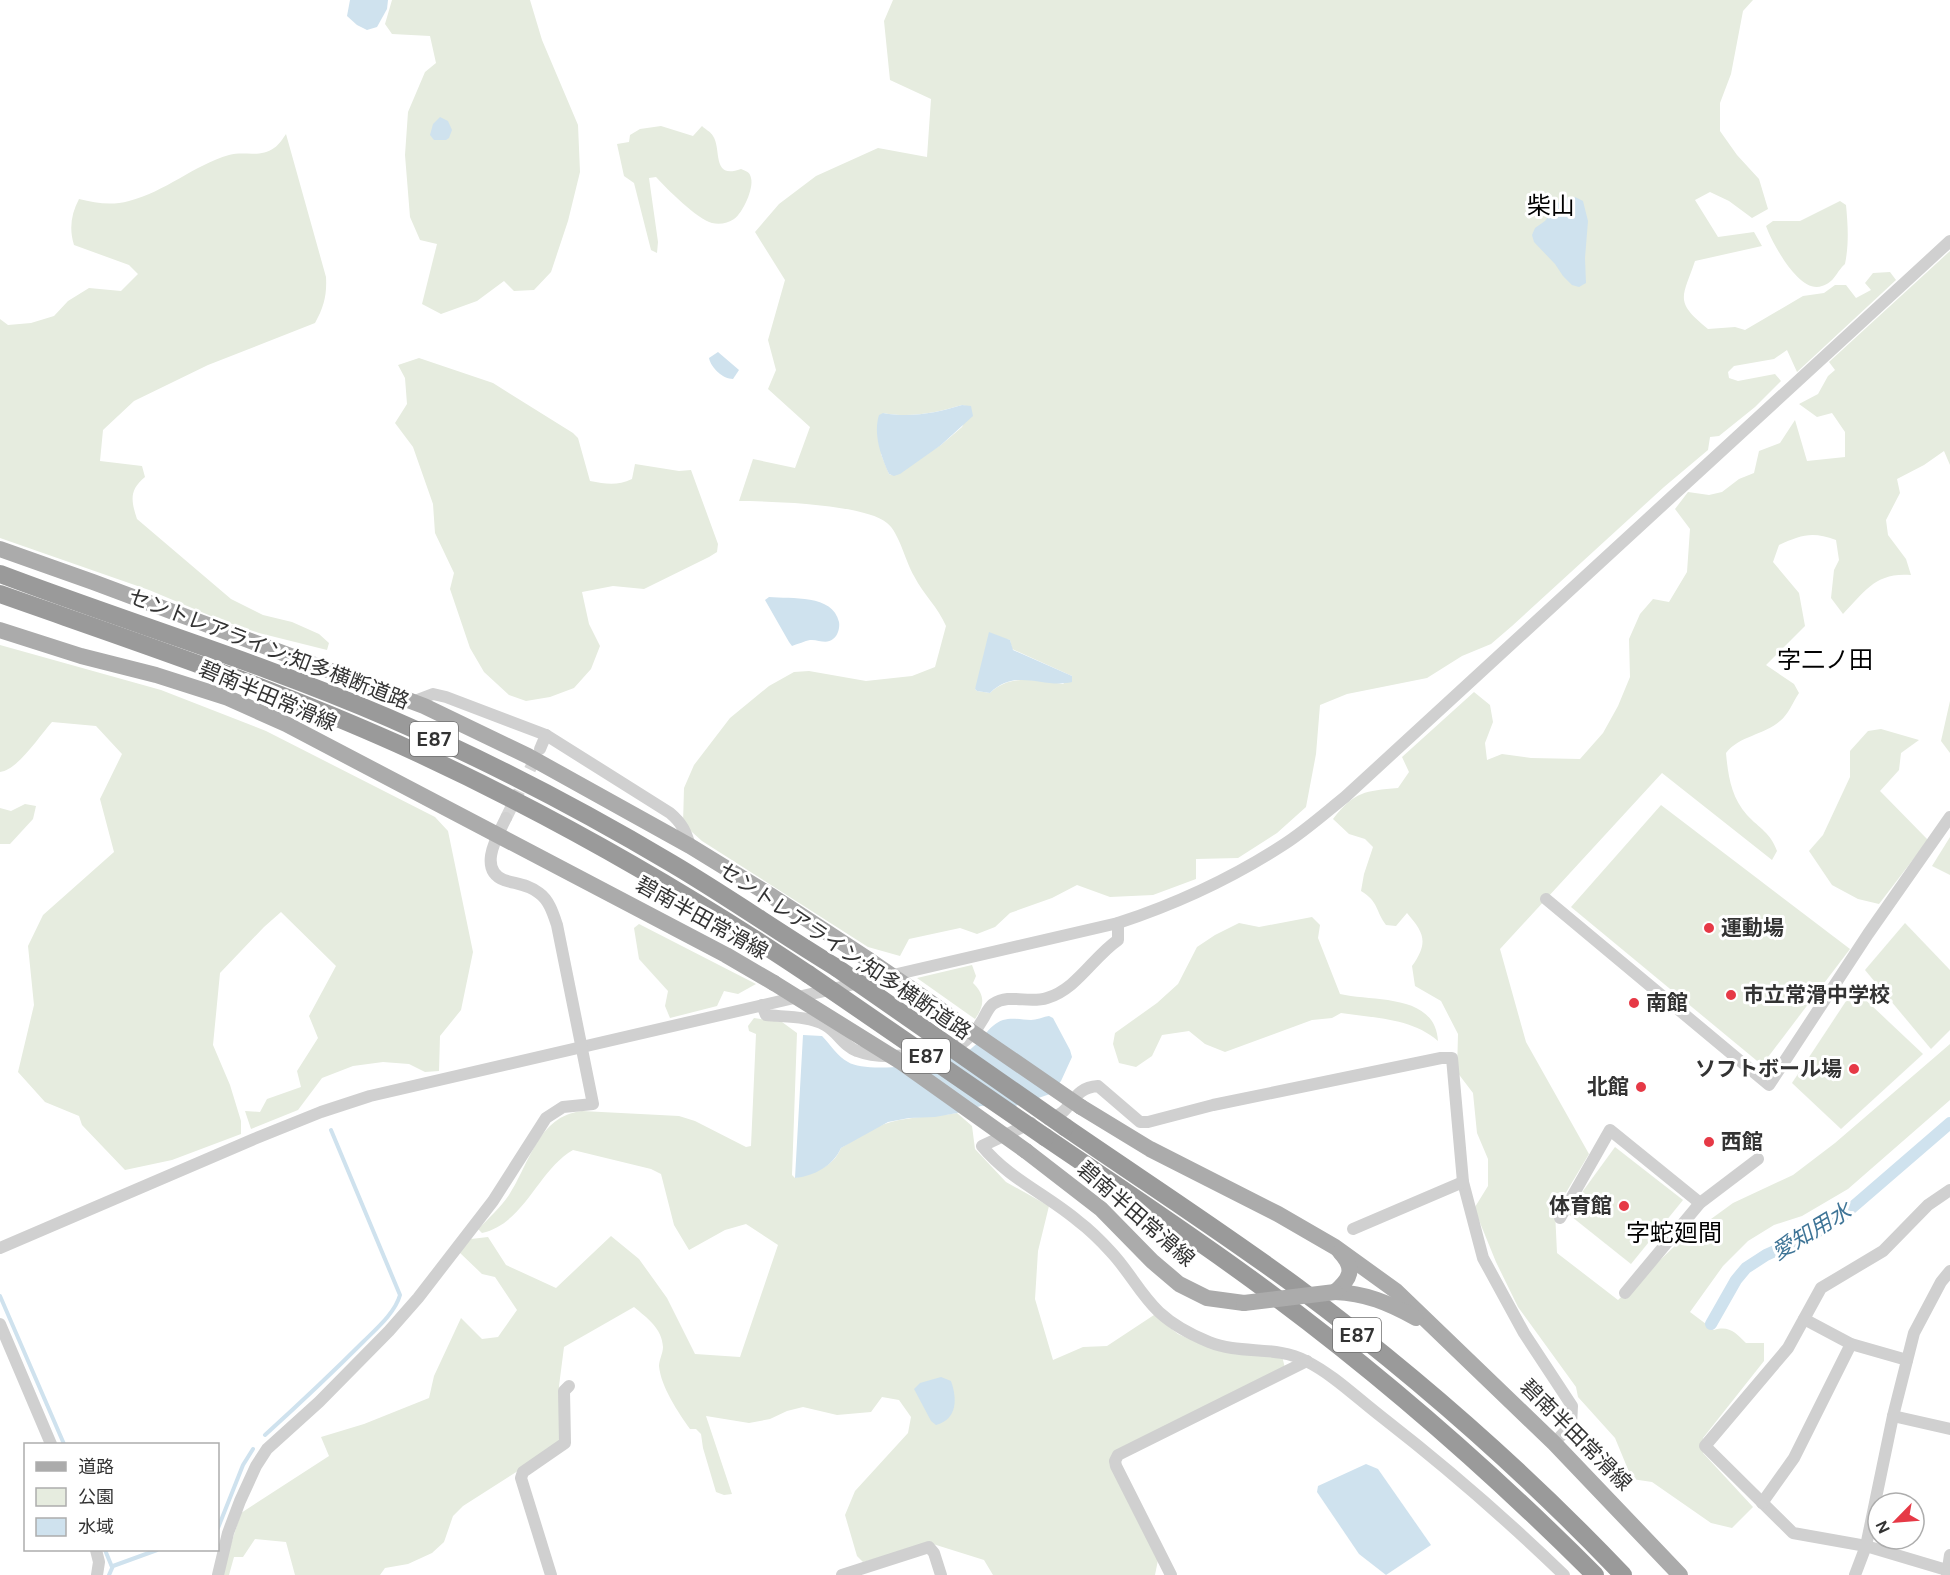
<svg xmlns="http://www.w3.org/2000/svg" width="1950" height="1575" font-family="'DM Sans','Noto Sans JP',sans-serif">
<rect width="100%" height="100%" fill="#fff"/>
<!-- green -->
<g fill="#e6ecdf" fill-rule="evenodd">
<path d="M392,0H530L542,40L578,125L580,172L568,221L551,272L534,290L514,291L504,281L477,301L441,314L422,304L437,244L420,240L410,217L405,155L408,112L425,72L436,63L430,36L392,34L385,24Z"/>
<path d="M893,0H1753L1743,11L1731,74L1720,103V131L1737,155L1759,179L1768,209L1752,218L1729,201L1710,192L1695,200L1718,237L1754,232L1762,246L1695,261C1683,297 1673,301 1708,329L1735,327L1745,330L1803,296L1824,293L1835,285H1846L1856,298L1871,290L1865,283L1873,273L1890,272L1896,280L1797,372L1787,350L1774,359L1734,366L1728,372L1729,378L1738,381L1775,374L1781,381L1755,407L1719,436L1710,437L1708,450L1664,487L1512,626L1491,644L1462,656L1427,678L1347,694L1320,705L1316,754L1306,807L1277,833L1238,858L1196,859V879L1153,895L1110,897L1077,885L1052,898L1010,913L995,927L977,934L960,928L909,939L900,956L868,947L702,841L683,824L684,788L694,765L730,718L769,686L794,672L809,671L866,681L912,676L935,667L946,626C938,607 923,594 914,576C906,563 899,532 887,523C865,504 770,501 739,501L753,459L795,468L810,427L768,389L776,370L768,340L785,280L755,232L779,204L816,176L878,148L927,157L931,99L890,80L884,21ZM962,405L971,407L962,427L941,445L891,475L889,474L881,454L883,413C911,418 935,413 962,405ZM1006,639L1010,640L1012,649L1072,676L1063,684C1038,681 1010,673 990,693L977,691L975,689Z"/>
<path d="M661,126L693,136L702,126C705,129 711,132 713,136C722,149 711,180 741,169C746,171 750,172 751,178C754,188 743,213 734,219C728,223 720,225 712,223C698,220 666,188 656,177L649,178L658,242L657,253L651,250L634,183L624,176L617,144L629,142L630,135L640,129Z"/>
<path d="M286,134L326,277C327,295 324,307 315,323L208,365L134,401L103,430L100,461L142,466L145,477C129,490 131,501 137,519L231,599L263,615L292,622L319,634L329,643L327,650L259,633L223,621L149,590L0,538V319L8,325L31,323L54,316L68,301L89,288L121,291L138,274L129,265L74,245C69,229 71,214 79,199C96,203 111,206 129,201C165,192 194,165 229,155C244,151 261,158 274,148C279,145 283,138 286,134Z"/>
<path d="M1840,201L1846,205C1848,226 1849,244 1845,264C1836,272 1835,282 1822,286C1800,295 1772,243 1766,226L1773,221H1800Z"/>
<path d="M1950,251V465L1944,451L1924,465L1897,479L1900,493L1886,520L1888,535L1906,559L1911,575C1876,572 1865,591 1843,614L1831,598L1834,570L1839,560L1836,540C1812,531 1801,535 1779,545L1773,562L1799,593L1805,626L1766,665L1794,684L1799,693C1793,702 1788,715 1780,721C1764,735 1739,736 1726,753C1728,775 1731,797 1747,815C1760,829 1770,832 1777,851L1772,860L1662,773L1500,949L1526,1042L1589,1154L1555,1211L1557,1253L1618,1300L1678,1243L1733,1203L1793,1175L1835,1143L1950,1044V1100L1848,1189L1802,1216L1774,1225L1748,1241L1723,1266L1690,1312L1714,1330C1729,1325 1736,1333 1746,1343H1764V1361L1703,1438V1453L1753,1507L1732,1528L1711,1523L1652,1482L1632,1479L1615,1438L1578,1397L1576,1387L1518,1307L1496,1262L1476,1213L1475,1207L1488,1186V1159L1477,1133L1473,1093L1457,1072L1458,1034L1441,1001L1415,986L1412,966C1429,942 1424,933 1407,913L1396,926L1386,925C1375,910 1379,902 1361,891L1364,874L1373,847L1365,839L1349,834L1333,819C1355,791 1365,791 1398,788L1409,772L1402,757L1474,692L1490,705L1493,722L1485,743L1487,760L1502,754L1531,758L1580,759L1603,733L1618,706L1630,677L1629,639L1640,614L1653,599L1669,602L1687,572L1690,529L1675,509L1688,492L1709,495L1722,492L1739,479L1754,473L1759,451L1780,443L1795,420L1807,461L1845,457V432L1832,413L1817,417L1799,404L1818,394L1828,376L1835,370L1829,362Z"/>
<path d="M419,358L493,383L573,433L578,438L590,481C606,484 617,486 632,479L635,464L679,471L691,470L718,544L717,552L709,557L644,589L613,586L582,592L589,624L600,646L591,669L574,688L550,697L526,701L509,695L484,672L470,648L450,589L454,573L435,533L433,504L413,447L395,423L407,404L405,378L398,365Z"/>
<path d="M0,645L161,690L266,731L435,817L448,831L473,952L461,1010L440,1036L439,1071L425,1072L409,1064L383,1062L353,1066L322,1078L298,1110L251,1129L245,1111L260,1112L267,1099L301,1087L297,1071L318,1038L309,1016L336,966L281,912L264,927L220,973L213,1045L230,1085L241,1121V1134L172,1160L125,1170L82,1125L79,1116L45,1102L18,1072L34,1005L28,946L43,915L114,852L100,799L122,754L96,726L52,722C40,735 18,770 0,772Z"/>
<path d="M1950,701V753L1941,741Z"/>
<path d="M1881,729L1919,740L1901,753L1899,770L1880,791L1928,840L1879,904L1858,899L1832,885L1809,851L1823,835L1850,777V751L1868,731Z"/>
<path d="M25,804L36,806L33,819L10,844H0V808L11,811Z"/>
<path d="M1661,805L1850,949L1762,1065L1571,907Z"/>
<path d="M1950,837V875L1932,866Z"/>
<path d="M1312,917L1320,925L1318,938L1340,994C1374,1002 1435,993 1438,1041C1412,1018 1374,1018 1341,1013L1332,1018L1312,1020L1225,1052L1205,1044L1189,1031L1162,1035L1152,1056L1136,1067L1119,1063L1113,1044L1115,1033L1157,1003L1178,984L1197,947L1215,935L1239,923L1259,927Z"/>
<path d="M1905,923L1950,970V1030L1931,1049L1865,970Z"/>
<path d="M639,924L756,984L738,994L724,991L717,1006L670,1018L665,1006L668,991L639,959L634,928Z"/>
<path d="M972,965L976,976L973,983C985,995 985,1005 975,1019L917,978Z"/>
<path d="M1854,989L1923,1054L1841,1129L1792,1083Z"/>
<path d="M754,1018L782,1022L797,1033L792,1175L795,1178C814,1172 833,1168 841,1148C856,1139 874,1126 891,1122C913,1116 935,1117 957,1113L972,1126L975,1149L1006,1182L1049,1206L1038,1251L1035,1299L1053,1360L1083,1347L1107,1346L1154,1315L1178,1334L1210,1348L1282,1356L1285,1368L1113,1457L1158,1560L1155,1575H993L984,1560L933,1544L863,1562L857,1556L845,1515L855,1491L908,1433L911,1417L899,1400L882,1397L871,1412L837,1415L803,1407L787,1411L770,1419L749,1423L706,1416L732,1494L724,1495L716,1492L703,1448L701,1434L696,1429H690C678,1412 661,1387 659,1366C659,1360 663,1353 663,1347C662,1328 647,1318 634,1307L564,1347L559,1386L563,1431L557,1446L463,1506L453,1516L444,1542L432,1553L408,1564L385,1568L380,1575H295L286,1542L255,1539L243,1557H234L229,1575H221L241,1513L329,1456L321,1437L364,1424L429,1398L434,1376L461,1318L482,1339L498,1337L517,1310L495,1277L482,1274L459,1252L471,1239L488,1237L506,1265L556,1288L611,1236L639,1259L667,1298L695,1354L740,1357L778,1245L746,1224L725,1230L689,1250L674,1225L661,1174L651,1169L573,1150C538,1170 525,1223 482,1233L478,1229C489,1218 500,1208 509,1195C530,1163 538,1116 582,1111L679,1116L695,1121L746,1147L751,1146L756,1034L749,1031L748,1026Z"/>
<path d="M1615,1147L1683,1200L1631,1264L1567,1213Z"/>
</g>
<!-- water -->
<g fill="#cfe2ee">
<path d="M350,0H388L387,9L377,27L367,30L357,25L347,16Z"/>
<path d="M440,117L448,121L452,130L449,138L446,140H434L430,135L433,124Z"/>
<path d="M1575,197L1583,201L1588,221L1585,258L1586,283L1579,287L1572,285L1563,276L1555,264L1534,242L1532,235L1535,228L1545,221L1559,202L1568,198Z"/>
<path d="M718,352L739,370L733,379C723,379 711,368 709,358Z"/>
<path d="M962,405L971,406L973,416L941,445L900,474L894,476L889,474C881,456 873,434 879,415L883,413C911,418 936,413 962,405Z"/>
<path d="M769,597C791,599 833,594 839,622C840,627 838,636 833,639C826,645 818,639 810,640C805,641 798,644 792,646L789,642L765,600Z"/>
<path d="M989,632L1010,640L1013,650L1072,676V682C1043,689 1016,667 990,693L977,691L975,689Z"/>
<path d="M1049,1016L1053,1018L1070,1050L1072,1057L1061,1081L1050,1094L1012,1107L981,1106L957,1113L935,1117L909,1118L888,1122L841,1148C833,1166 814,1176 795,1178L803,1035L822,1036C830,1044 838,1057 848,1062C869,1075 948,1063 969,1050C982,1042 988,1025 1003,1020C1013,1017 1021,1020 1031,1020C1036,1020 1043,1017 1049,1016Z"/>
<path d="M941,1377L951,1381C957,1398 958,1419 936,1425L931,1421L914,1389L920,1383Z"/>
<path d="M1366,1464L1378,1469L1431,1545L1386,1575L1359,1554L1317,1492L1318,1486Z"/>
</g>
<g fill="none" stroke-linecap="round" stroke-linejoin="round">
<!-- stream -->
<g stroke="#cfe2ee" stroke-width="4">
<path d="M0,1296L64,1444"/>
<path d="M265,1435C298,1405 331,1374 363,1342C376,1329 395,1313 400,1295L331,1130"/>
<path d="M218,1528L243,1465L253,1449"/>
<path d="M105,1550L112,1567"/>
<path d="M109,1575L113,1566L157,1550"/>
</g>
<!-- canal -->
<path stroke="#cfe2ee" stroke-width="12" d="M1711,1324L1736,1280L1746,1268L1766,1255L1815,1233L1840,1218L1950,1123"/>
<!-- minor-tunnel -->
<path stroke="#d6d6d6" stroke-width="12" stroke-dasharray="12 6" stroke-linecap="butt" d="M506,818L537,755"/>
<!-- minor -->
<g stroke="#d0d0d0" stroke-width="12">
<path d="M412,702L433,694L446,697L546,735L670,813C682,823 686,832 690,846"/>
<path d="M540,749L546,735"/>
<path d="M1546,899L1769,1085L1868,934L1950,817"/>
<path d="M762,1005L766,1015C784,1017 809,1016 825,1025C838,1032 843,1046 857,1051C888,1063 927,1051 958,1046C968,1040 977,1030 983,1019C986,1014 988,1008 993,1004C1010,993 1028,1004 1047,998C1077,989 1093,957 1118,940V923"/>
<path d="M1048,1119C1075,1113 1069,1088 1098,1086L1140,1122H1148L1213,1105L1441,1058H1452L1463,1182L1483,1258L1524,1333L1572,1406L1571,1425L1554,1443"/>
<path d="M1031,1123L982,1146C1009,1179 1046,1194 1078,1221C1090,1230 1101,1241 1111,1252C1129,1271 1140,1294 1159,1312C1173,1325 1192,1335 1209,1342C1241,1355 1276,1345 1306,1361C1334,1375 1358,1399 1383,1418C1446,1467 1506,1519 1564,1575"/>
<path d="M1950,1190L1928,1205L1883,1251L1821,1288L1788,1348L1705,1446L1793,1533L1866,1546L1950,1571"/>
<path d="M1560,1218L1610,1130L1700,1203"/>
<path d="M1353,1229L1463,1182"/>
<path d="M0,1248L254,1139L321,1112L370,1096L1118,923C1176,904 1232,878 1283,845C1305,831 1325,813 1345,797L1950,241"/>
<path d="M1625,1293L1700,1203L1758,1159"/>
<path d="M1804,1319L1851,1344L1907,1360"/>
<path d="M0,1324L51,1444"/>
<path d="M1893,1416L1950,1429"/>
<path d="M1762,1503L1794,1458L1851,1344"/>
<path d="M96,1550L99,1562L97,1575"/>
<path d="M218,1575L228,1533L240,1501L256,1466L267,1449L319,1402L389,1331L418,1298L493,1201L546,1118L563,1107L593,1104L557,925C553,913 549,900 539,893C528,884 516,884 504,880C477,869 498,835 506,818"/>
<path d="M551,1575L521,1478L523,1472L565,1443L564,1391L569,1386"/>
<path d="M842,1575L929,1547L934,1553L941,1575"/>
<path d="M1171,1575L1116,1466L1115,1461L1118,1455L1307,1361"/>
<path d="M1855,1575L1866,1546L1893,1416L1914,1333L1941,1282L1950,1271"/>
<path d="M1947,1575L1950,1555"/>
</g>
<!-- major -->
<g stroke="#ababab" stroke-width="16">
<path d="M0,549L93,582L424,706L528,756L690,846L770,895L869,960"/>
<path d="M0,630L81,656L156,675L228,698L286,724L726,955L774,983"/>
<path d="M910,988L969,1030"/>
<path d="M1081,1107L1150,1149L1278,1214L1335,1247L1396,1291L1554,1443L1680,1575"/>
<path d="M1026,1151L1101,1209L1152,1261L1179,1284L1207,1298L1244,1303"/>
<path d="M1335,1292C1365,1293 1389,1303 1416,1318"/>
<path d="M1335,1292C1350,1279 1356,1269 1340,1252"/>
</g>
<!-- highway -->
<g stroke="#9a9a9a" stroke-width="18">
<path d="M0,574C129,623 262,663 389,718C486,760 580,809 671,863C727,896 781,934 837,968"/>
<path d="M0,594C133,641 269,686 398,744C541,809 677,886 808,974"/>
<path d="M1065,1127C1142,1180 1221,1231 1297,1287C1412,1373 1524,1471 1623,1575"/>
<path d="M1045,1137C1114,1184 1184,1230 1251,1279C1373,1368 1488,1468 1595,1575"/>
</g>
<!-- major-bridge -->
<g stroke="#ababab" stroke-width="16">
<path d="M869,960L910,988"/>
<path d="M774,983L901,1062L1026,1151"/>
<path d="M969,1030L1081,1107"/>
<path d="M1244,1303L1335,1292"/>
</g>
<!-- highway-bridge -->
<g stroke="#9a9a9a" stroke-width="18">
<path d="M837,968L1065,1127"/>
<path d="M808,974L1045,1137"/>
</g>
</g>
<!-- markers -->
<g fill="#e63946" stroke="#fff" stroke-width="2">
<circle cx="1709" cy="928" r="6"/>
<circle cx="1731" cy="995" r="6"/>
<circle cx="1634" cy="1003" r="6"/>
<circle cx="1854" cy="1069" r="6"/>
<circle cx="1641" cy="1087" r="6"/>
<circle cx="1709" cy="1142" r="6"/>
<circle cx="1624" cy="1206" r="6"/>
</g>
<g text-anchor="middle" stroke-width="6" stroke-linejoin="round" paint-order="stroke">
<!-- shield labels -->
<g fill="#fff" stroke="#707070" stroke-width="1.5">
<rect x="410" y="722" width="48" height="34" rx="4.5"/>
<rect x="902" y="1039" width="48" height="34" rx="4.5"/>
<rect x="1333" y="1318" width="48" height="34" rx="4.5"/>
</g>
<g font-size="20" font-weight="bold" fill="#333">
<text x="434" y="746">E87</text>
<text x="926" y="1063">E87</text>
<text x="1357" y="1342">E87</text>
</g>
<!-- street labels -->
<g font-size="21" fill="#333" stroke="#fff">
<text transform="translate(269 649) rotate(21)" y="7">セントレアライン;知多横断道路</text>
<text transform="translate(268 696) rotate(23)" y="7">碧南半田常滑線</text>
<text transform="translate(702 918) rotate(29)" y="7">碧南半田常滑線</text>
<text transform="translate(845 951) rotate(34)" y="7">セントレアライン;知多横断道路</text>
<text transform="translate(1136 1214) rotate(41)" y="7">碧南半田常滑線</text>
<text transform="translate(1576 1435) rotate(45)" y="7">碧南半田常滑線</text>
</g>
<!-- poi labels -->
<g font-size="21" font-weight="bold" fill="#333" stroke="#fff" text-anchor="start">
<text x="1721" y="935">運動場</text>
<text x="1743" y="1002">市立常滑中学校</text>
<text x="1646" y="1010">南館</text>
<text x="1842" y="1076" text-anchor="end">ソフトボール場</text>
<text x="1629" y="1094" text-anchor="end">北館</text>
<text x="1721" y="1149">西館</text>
<text x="1612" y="1213" text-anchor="end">体育館</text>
</g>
<!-- water labels -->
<g font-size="22" font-style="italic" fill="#3f7597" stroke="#fff">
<text transform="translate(1811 1231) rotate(-31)" y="8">愛知用水</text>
</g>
<!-- quarter labels -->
<g font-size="24" fill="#000" stroke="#fff">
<text x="1551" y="214">柴山</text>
<text x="1825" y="668">字二ノ田</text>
<text x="1674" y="1241">字蛇廻間</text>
</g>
</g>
<!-- legend -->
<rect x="24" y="1443" width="195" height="108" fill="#ffffff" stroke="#adadad" stroke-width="1.5"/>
<rect x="36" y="1462" width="30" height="9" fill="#ababab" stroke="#adadad" stroke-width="1.5"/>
<text x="78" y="1473" font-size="18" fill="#333333">道路</text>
<rect x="36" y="1488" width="30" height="18" fill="#e6ecdf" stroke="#adadad" stroke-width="1.5"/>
<text x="78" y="1503" font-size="18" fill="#333333">公園</text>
<rect x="36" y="1518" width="30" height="18" fill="#cfe2ee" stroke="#adadad" stroke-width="1.5"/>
<text x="78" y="1533" font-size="18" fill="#333333">水域</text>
<!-- north arrow -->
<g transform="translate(1896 1521) rotate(245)"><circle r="28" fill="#ffffff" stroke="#adadad" stroke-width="1.5"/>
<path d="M0-4.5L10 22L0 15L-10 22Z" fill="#e63946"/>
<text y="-9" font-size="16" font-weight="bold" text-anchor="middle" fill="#333333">N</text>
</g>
</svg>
